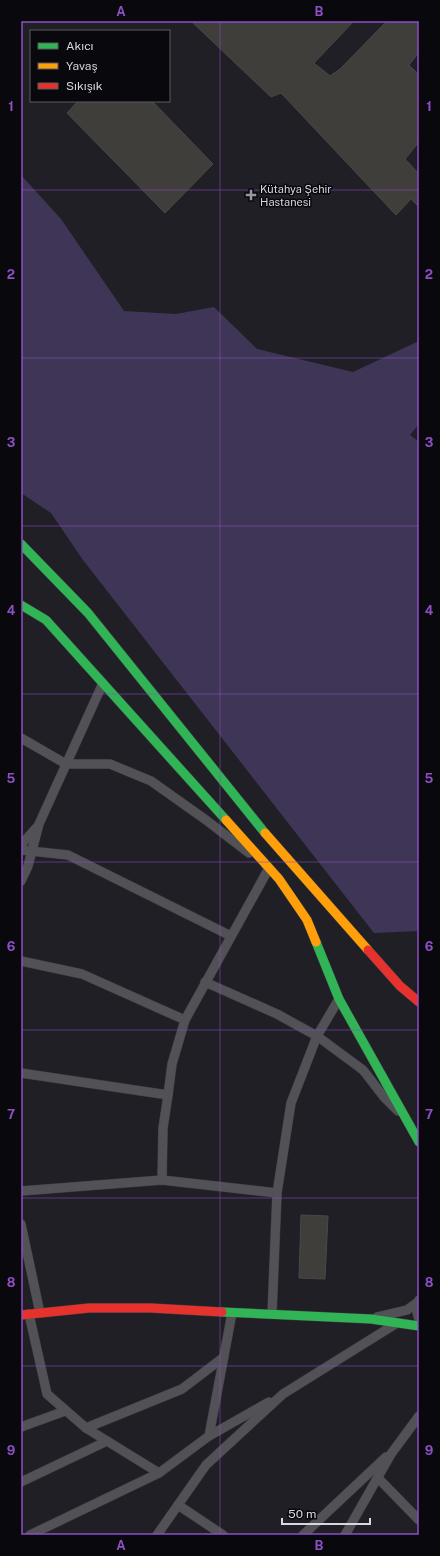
<svg xmlns="http://www.w3.org/2000/svg" width="440" height="1556" font-family="'Public Sans',sans-serif">
<rect width="100%" height="100%" fill="#211f26"/>
<!-- green -->
<path fill="#3f3657" d="M21,175L61,219L124,311L176,314L214,307L257,349L353,372L419,341V424L410,435L419,442V931L374,933L83,560L51,513L21,493Z"/>
<!-- building -->
<g fill="#3f3e3b" stroke="#494849">
<path d="M191,21H354L314,63L330,76L340,69L387,21H419V52L409,65L419,75V142L405,159L419,174V207L411,199L396,215L281,93L271,97Z"/>
<path d="M78,101H152L213,164L165,213L67,113Z"/>
<path d="M301,1215L328,1216L325,1279L299,1278Z"/>
</g>
<g fill="none" stroke-linecap="round" stroke-linejoin="round">
<!-- street casing -->
<g stroke="#3c3a41" stroke-width="10">
<g id="street">
<path d="M21,738L66,764H110L151,781L206,820L249,853"/>
<path d="M21,845L37,827"/>
<path d="M21,850L68,855L231,936"/>
<path d="M21,881L28,866L39,824L103,683"/>
<path d="M21,961L82,974L185,1020"/>
<path d="M205,982L277,1014L317,1036L363,1070L384,1097L398,1111"/>
<path d="M21,1073L168,1095"/>
<path d="M162,1180L163,1128L168,1095L172,1064L185,1020L269,868L266,865"/>
<path d="M21,1191L162,1180L277,1193"/>
<path d="M21,1224L40,1313"/>
<path d="M419,1300L416,1308L419,1320"/>
<path d="M29,1314L47,1394L86,1428L159,1473"/>
<path d="M272,1314L277,1193L291,1103L317,1036L339,999"/>
<path d="M377,1317L407,1310L418,1302"/>
<path d="M21,1427L65,1411"/>
<path d="M86,1428L182,1389L224,1357"/>
<path d="M209,1436L232,1313"/>
<path d="M378,1478L419,1520"/>
<path d="M21,1482L107,1441"/>
<path d="M178,1505L223,1535"/>
<path d="M30,1535L159,1473L209,1436L269,1402"/>
<path d="M157,1535L206,1465L283,1394L397,1323"/>
<path d="M303,1535L386,1457"/>
<path d="M345,1535L391,1454L419,1416"/>
</g>
</g>
<!-- fast casing -->
<g stroke="#3c3a41" stroke-width="10">
<g id="fast">
<path d="M21,544L88,613L265,833"/>
<path d="M21,605L46,620L226,820"/>
<path d="M316,942L339,999L419,1142"/>
<path d="M222,1312L371,1319L419,1326"/>
</g>
</g>
<!-- slow casing -->
<g stroke="#3c3a41" stroke-width="10">
<g id="slow">
<path d="M226,820L279,879L307,920L316,942"/>
<path d="M265,833L368,950"/>
</g>
</g>
<!-- jam casing -->
<g stroke="#3c3a41" stroke-width="10">
<g id="jam">
<path d="M368,950L400,986L419,1002"/>
<path d="M21,1315L89,1308H151L222,1312"/>
</g>
</g>
<!-- street -->
<use href="#street" stroke="#525156" stroke-width="9"/>
<!-- fast -->
<use href="#fast" stroke="#30b455" stroke-width="9"/>
<!-- slow -->
<use href="#slow" stroke="#ff9f0a" stroke-width="9"/>
<!-- jam -->
<use href="#jam" stroke="#e5322d" stroke-width="9"/>
</g>
<!-- grid -->
<path fill="none" stroke="#8e4ec6" stroke-width="1" stroke-opacity="0.55" d="M220,21V1535M21,190H419M21,358H419M21,526H419M21,694H419M21,862H419M21,1030H419M21,1198H419M21,1366H419"/>
<!-- markers -->
<path fill="#99979f" stroke="#09080d" stroke-width="1.5" d="M249 189h4v4h4v4h-4v4h-4v-4h-4v-4h4z"/>
<g text-anchor="middle" stroke-width="3" stroke-linejoin="round" paint-order="stroke">
<!-- poi labels -->
<g font-size="11" fill="#d9d7e0" stroke="#09080d" text-anchor="start">
<text x="260" y="193">Kütahya Şehir<tspan x="260" dy="13">Hastanesi</tspan></text>
</g>
</g>
<!-- border -->
<rect width="440" height="1556" fill="none" stroke="#09080d" stroke-width="44"/>
<!-- legend -->
<rect x="30" y="30" width="140" height="72" fill="#09080d" stroke="#5c5b61"/>
<rect x="38" y="43" width="20" height="6" fill="#30b455" stroke="#5c5b61"/>
<text x="66" y="50" font-size="12" fill="#d9d7e0">Akıcı</text>
<rect x="38" y="63" width="20" height="6" fill="#ff9f0a" stroke="#5c5b61"/>
<text x="66" y="70" font-size="12" fill="#d9d7e0">Yavaş</text>
<rect x="38" y="83" width="20" height="6" fill="#e5322d" stroke="#5c5b61"/>
<text x="66" y="90" font-size="12" fill="#d9d7e0">Sıkışık</text>
<!-- scale -->
<path d="M282 1518v6h88v-6" fill="none" stroke="#d9d7e0" stroke-width="2"/>
<text x="288" y="1518" font-size="12" fill="#d9d7e0" stroke="#09080d" stroke-width="3" paint-order="stroke">50 m</text>
<rect x="22" y="22" width="396" height="1512" fill="none" stroke="#8e4ec6" stroke-width="1.5"/>
<g font-size="13" text-anchor="middle" font-weight="bold" fill="#8e4ec6">
<text x="121" y="16">A</text>
<text x="319" y="16">B</text>
<text x="11" y="111">1</text>
<text x="429" y="111">1</text>
<text x="11" y="279">2</text>
<text x="429" y="279">2</text>
<text x="11" y="447">3</text>
<text x="429" y="447">3</text>
<text x="11" y="615">4</text>
<text x="429" y="615">4</text>
<text x="11" y="783">5</text>
<text x="429" y="783">5</text>
<text x="11" y="951">6</text>
<text x="429" y="951">6</text>
<text x="11" y="1119">7</text>
<text x="429" y="1119">7</text>
<text x="11" y="1287">8</text>
<text x="429" y="1287">8</text>
<text x="11" y="1455">9</text>
<text x="429" y="1455">9</text>
<text x="121" y="1550">A</text>
<text x="319" y="1550">B</text>
</g>
</svg>
